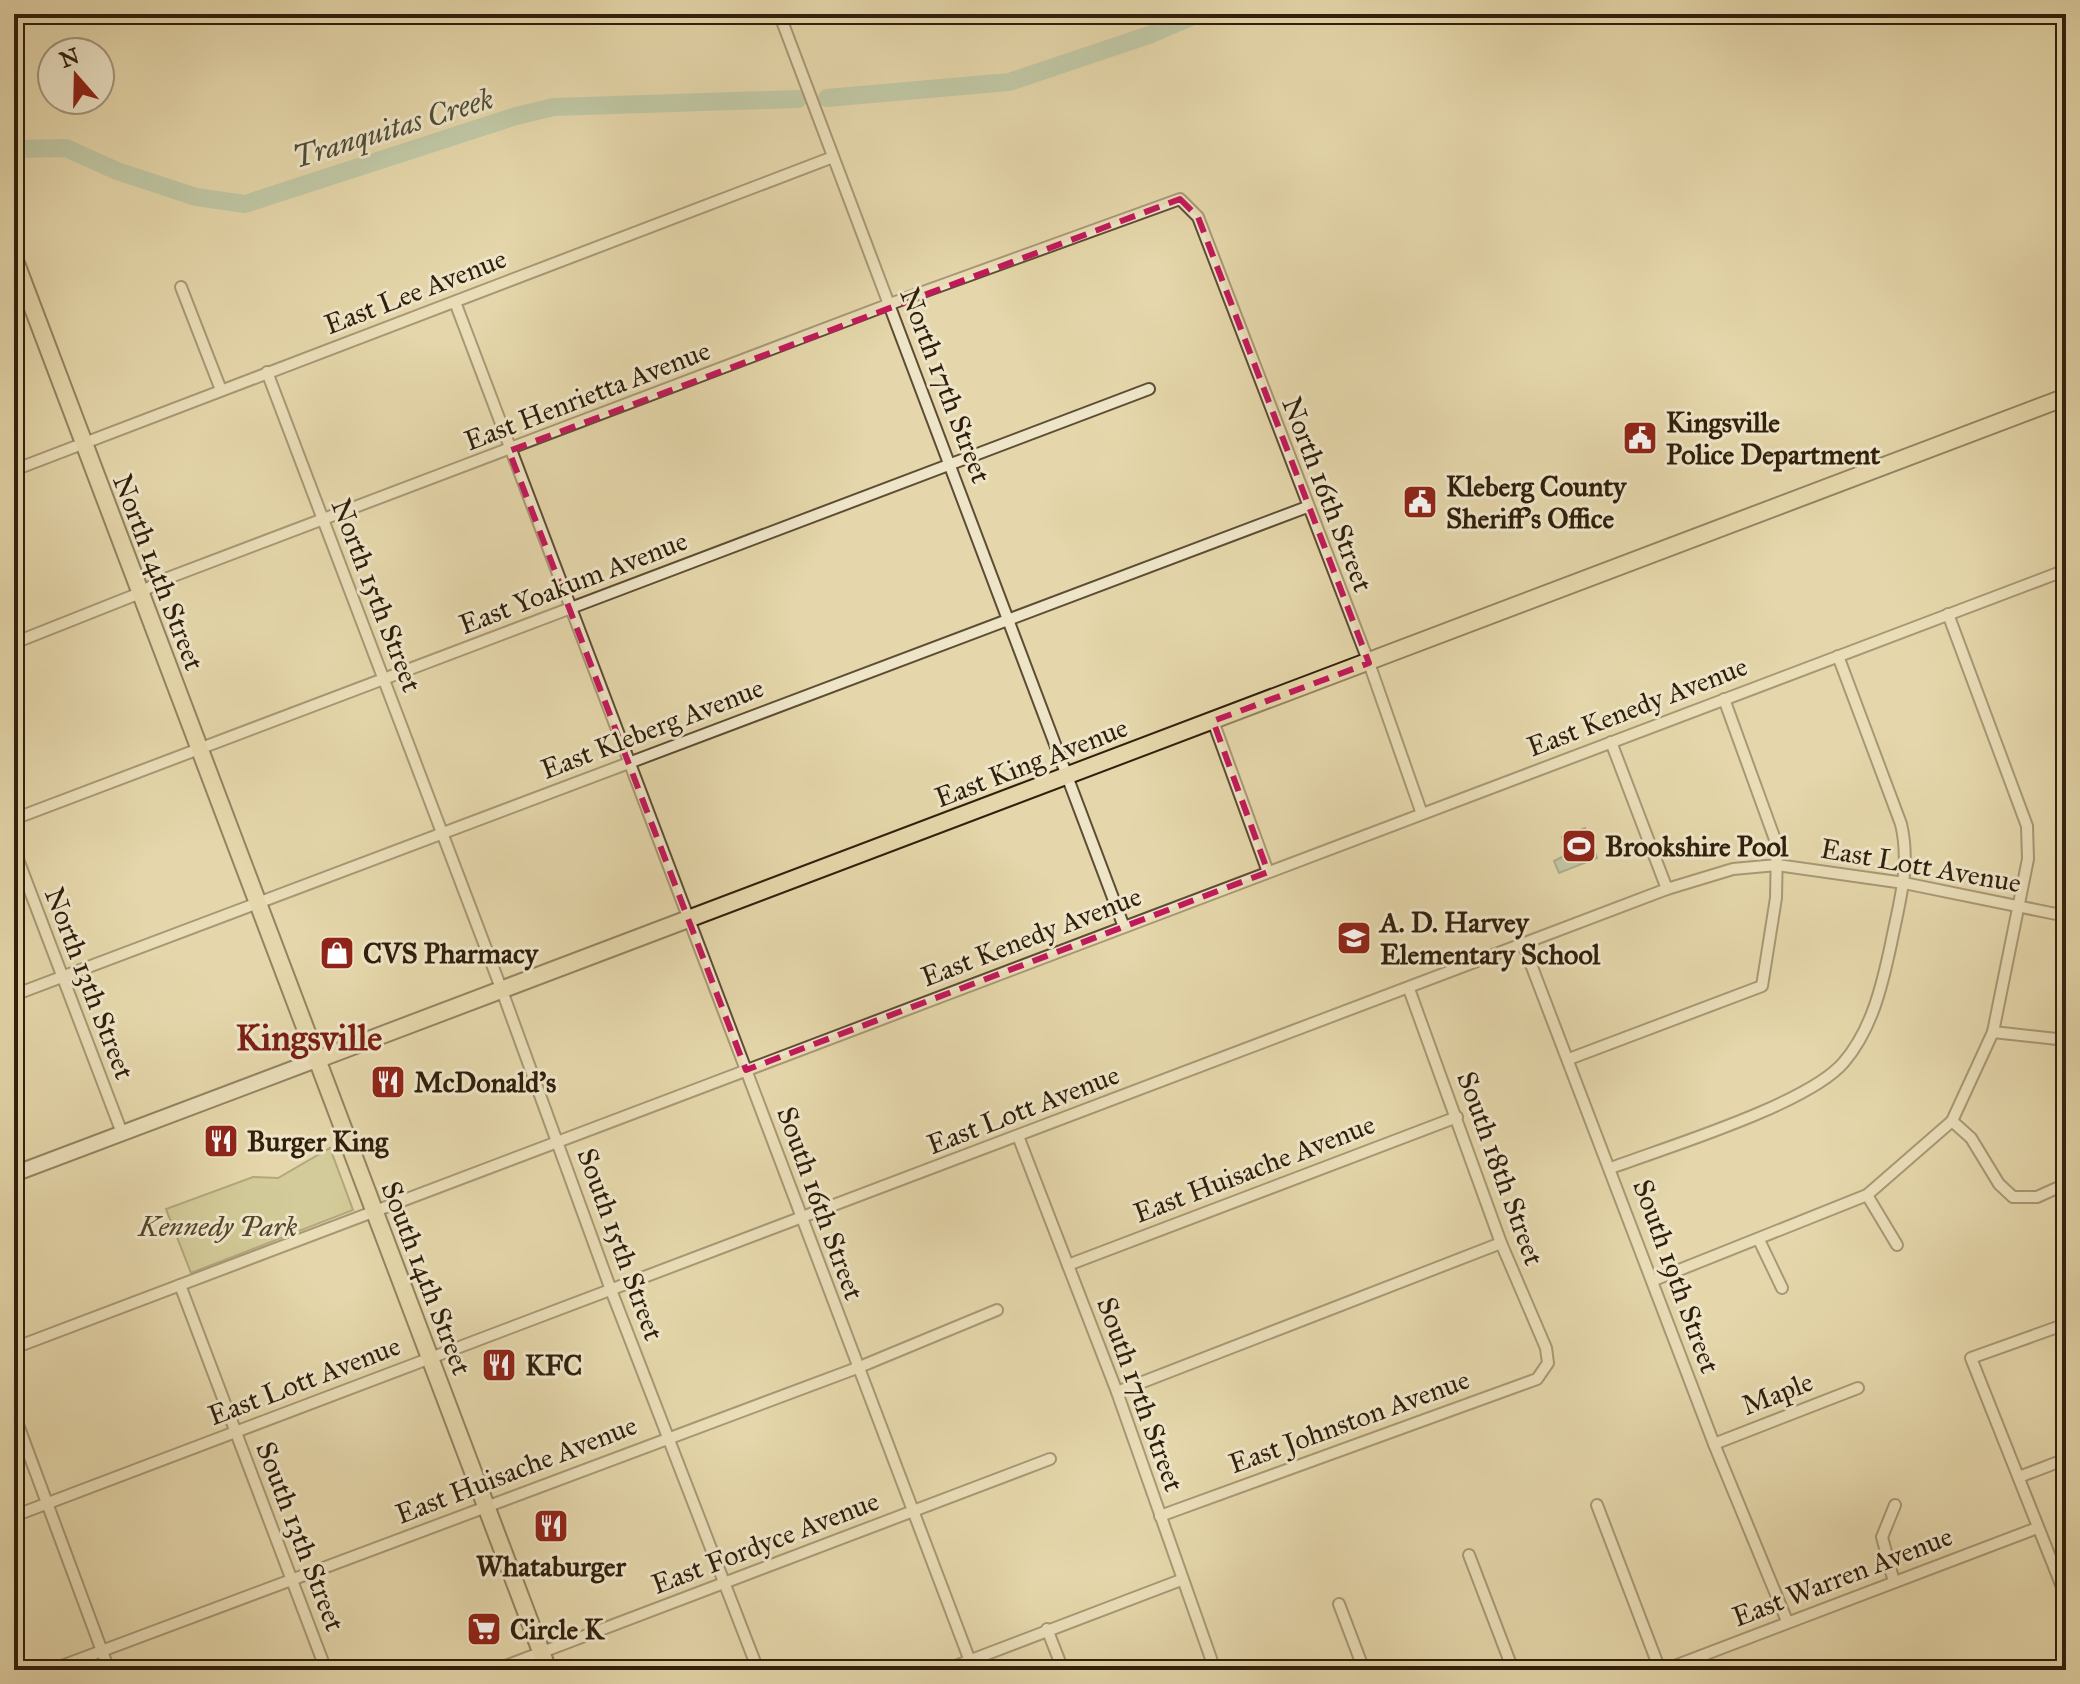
<svg xmlns="http://www.w3.org/2000/svg" width="2080" height="1684" font-family="'IM FELL Great Primer',serif">
<rect width="100%" height="100%" fill="#e5d7ab"/>
<filter id="stains"><feTurbulence type="fractalNoise" baseFrequency=".0025" numOctaves="4"/><feColorMatrix values="0 0 0 0 .2 0 0 0 0 .09 0 0 0 0 .02 0 0 0 .5 -.17"/></filter>
<radialGradient id="worn" r=".72"><stop offset=".6" stop-color="#630" stop-opacity="0"/><stop offset="1" stop-color="#630" stop-opacity=".3"/></radialGradient>
<!-- green -->
<path fill="#bcbc84" stroke="#766e48" stroke-width="2" d="M330,1148L353,1210L191,1273L166,1209L253,1177L278,1178Z"/>
<!-- water -->
<path fill="#97baa3" stroke="#6e7c67" stroke-width="2" d="M1585,828L1597,858L1559,873L1554,861L1568,854L1562,837Z"/>
<g fill="none" stroke-linecap="round" stroke-linejoin="round">
<!-- river -->
<g stroke="#97baa3" stroke-width="18">
<path d="M827,98L1009,82L1149,35L1198,14"/>
<path d="M14,149L66,148L117,171L196,197L245,204L516,116L554,107L798,99"/>
</g>
<!-- street casing -->
<g stroke="#5d4d34" stroke-width="14">
<g id="street">
<path d="M774,14L782,21L1124,927"/>
<path d="M181,287L221,390"/>
<path d="M455,302L970,1661"/>
<path d="M267,372L501,988L611,1290L758,1670"/>
<path d="M14,470L833,157"/>
<path d="M2059,572L2066,590"/>
<path d="M14,643L140,593L160,581L890,304L1180,199L1198,217L1369,663L1422,814"/>
<path d="M1213,721L1268,872"/>
<path d="M1611,742L1667,889"/>
<path d="M14,819L1149,389"/>
<path d="M14,849L122,1133"/>
<path d="M1524,946L1714,1444L1787,1621"/>
<path d="M14,995L1307,507"/>
<path d="M1993,1032L2066,1040"/>
<path d="M1569,1059L1762,986L1776,898L1777,845L1724,699"/>
<path d="M1952,1121L1971,1138L1999,1184L2013,1197H2037L2066,1184"/>
<path d="M1018,1136L1117,1392L1215,1670"/>
<path d="M1611,1168C1667,1147 1809,1104 1844,1062C1872,1029 1882,986 1891,944C1899,903 1911,866 1901,824L1838,656"/>
<path d="M1867,1195L1897,1245"/>
<path d="M1759,1240L1782,1288"/>
<path d="M1068,1265L1457,1117"/>
<path d="M1654,1280L1867,1195L1952,1121L1993,1032L2028,859L2027,826L1948,614"/>
<path d="M180,1285L326,1670"/>
<path d="M2066,1324L1971,1358L2066,1597"/>
<path d="M14,1348L2066,570"/>
<path d="M1117,1392L1501,1243"/>
<path d="M14,1414L109,1670"/>
<path d="M1714,1444L1858,1388"/>
<path d="M2019,1477L2066,1459"/>
<path d="M1597,1505L1660,1670"/>
<path d="M14,1516L1667,889L1733,869L1777,865L1904,883L2066,916"/>
<path d="M1160,1516L1537,1379L1548,1363L1546,1348L1501,1243L1409,989"/>
<path d="M1469,1555L1513,1670"/>
<path d="M1894,1582L1882,1537L1895,1505"/>
<path d="M1339,1604L1364,1670"/>
<path d="M1047,1629L1063,1670"/>
<path d="M51,1670L857,1368L997,1310"/>
<path d="M495,1670L1050,1459"/>
<path d="M945,1670L1181,1580"/>
<path d="M1664,1670L2037,1528"/>
</g>
</g>
<!-- secondary casing -->
<g stroke="#301f0c" stroke-width="18">
<path id="secondary" d="M14,1174L316,1060"/>
</g>
<!-- primary casing -->
<g stroke="#301f0c" stroke-width="20">
<g id="primary">
<path d="M14,258L548,1670"/>
<path d="M316,1060L2066,397"/>
</g>
</g>
<!-- street -->
<use href="#street" stroke="#eee5c8" stroke-width="10"/>
<!-- secondary -->
<use href="#secondary" stroke="#eee5c8" stroke-width="14"/>
<!-- primary -->
<use href="#primary" stroke="#e5d7ab" stroke-width="16"/>
</g>
<!-- marked area -->
<path d="M0 0H2080V1684H0ZM1180,199L1198,217L1369,663L1213,721L1268,872L746,1070L509,451Z" fill="#e5d7ab" fill-opacity=".55" fill-rule="evenodd"/>
<path fill="none" stroke="#c2185b" stroke-width="6" stroke-dasharray="16 10" stroke-linejoin="round" d="M1180,199L1198,217L1369,663L1213,721L1268,872L746,1070L509,451Z"/>
<!-- icons -->
<defs>
<g id="civic-square" transform="scale(1.8)"><rect x="-9" y="-9" width="18" height="18" rx="4" fill="#8f2418" stroke="#eee5c8"/><path d="M-.6-6.5H3V-4.5H.6V-3L4-1V1h2V6H-6V1h2V-1L-.6-3ZM-1.2 2.5V6h2.4V2.5Z" fill="#fff"/></g>
<g id="stadium-square" transform="scale(1.8)"><rect x="-9" y="-9" width="18" height="18" rx="4" fill="#8f2418" stroke="#eee5c8"/><path d="M0-5a6.5 5 0 1 0 0 10a6.5 5 0 1 0 0-10ZM-3.5-1.8h7v3.6h-7Z" fill="#fff"/></g>
<g id="school-square" transform="scale(1.8)"><rect x="-9" y="-9" width="18" height="18" rx="4" fill="#8f2418" stroke="#eee5c8"/><path d="M0-5L7-2L0 1L-7-2ZM-4 1L0 2.5L4 1V4Q0 6-4 4Z" fill="#fff"/></g>
<g id="shop-square" transform="scale(1.8)"><rect x="-9" y="-9" width="18" height="18" rx="4" fill="#8f2418" stroke="#eee5c8"/><path d="M-5-2.5h2.3a2.7 3.5 0 0 1 5.4 0H5L5.5 6h-11ZM-1.5-2.5h3a1.5 2.3 0 0 0-3 0Z" fill="#fff"/></g>
<g id="restaurant-square" transform="scale(1.8)"><rect x="-9" y="-9" width="18" height="18" rx="4" fill="#8f2418" stroke="#eee5c8"/><path d="M-5-6h1v4h1v-4h1v4h1v-4h1v5L-1.5 .5V6h-2V.5L-5-1ZM5-6V6H3V1.5H1.5Q1.5-4 5-6Z" fill="#fff"/></g>
<g id="supermarket-square" transform="scale(1.8)"><rect x="-9" y="-9" width="18" height="18" rx="4" fill="#8f2418" stroke="#eee5c8"/><path d="M-6-5.5h2.5l.6 2H6L4.5 2H-2.5L-4.4-4H-6ZM-1.5 3.2a1.3 1.3 0 1 0 .1 0ZM3 3.2a1.3 1.3 0 1 0 .1 0Z" fill="#fff"/></g>
</defs>
<g fill-rule="evenodd">
<use href="#civic-square" x="1640" y="438"/>
<use href="#civic-square" x="1420" y="502"/>
<use href="#stadium-square" x="1579" y="846"/>
<use href="#school-square" x="1354" y="938"/>
<use href="#shop-square" x="337" y="953"/>
<use href="#restaurant-square" x="388" y="1082"/>
<use href="#restaurant-square" x="221" y="1141"/>
<use href="#restaurant-square" x="499" y="1365"/>
<use href="#restaurant-square" x="551" y="1526"/>
<use href="#supermarket-square" x="484" y="1629"/>
</g>
<g text-anchor="middle" stroke-width="6" stroke-linejoin="round" paint-order="stroke">
<!-- street labels -->
<g font-size="28" fill="#301f0c" stroke="#eee5c8">
<text transform="translate(415 291) rotate(-21)" y="10">East Lee Avenue</text>
<text transform="translate(946 385) rotate(69)" y="10">North 17th Street</text>
<text transform="translate(587 395) rotate(-21)" y="10">East Henrietta Avenue</text>
<text transform="translate(1328 494) rotate(69)" y="10">North 16th Street</text>
<text transform="translate(159 572) rotate(69)" y="10">North 14th Street</text>
<text transform="translate(573 582) rotate(-21)" y="10">East Yoakum Avenue</text>
<text transform="translate(377 595) rotate(69)" y="10">North 15th Street</text>
<text transform="translate(1637 706) rotate(-21)" y="10">East Kenedy Avenue</text>
<text transform="translate(652 728) rotate(-21)" y="10">East Kleberg Avenue</text>
<text transform="translate(1031 762) rotate(-21)" y="10">East King Avenue</text>
<text transform="translate(1921 865) rotate(10)" y="10">East Lott Avenue</text>
<text transform="translate(1031 936) rotate(-21)" y="10">East Kenedy Avenue</text>
<text transform="translate(90 983) rotate(69)" y="10">North 13th Street</text>
<text transform="translate(1023 1109) rotate(-21)" y="10">East Lott Avenue</text>
<text transform="translate(1254 1168) rotate(-21)" y="10">East Huisache Avenue</text>
<text transform="translate(1501 1168) rotate(70)" y="10">South 18th Street</text>
<text transform="translate(821 1203) rotate(70)" y="10">South 16th Street</text>
<text transform="translate(621 1244) rotate(70)" y="10">South 15th Street</text>
<text transform="translate(1677 1276) rotate(70)" y="10">South 19th Street</text>
<text transform="translate(427 1278) rotate(69)" y="10">South 14th Street</text>
<text transform="translate(304 1380) rotate(-21)" y="10">East Lott Avenue</text>
<text transform="translate(1777 1393) rotate(-21)" y="10">Maple</text>
<text transform="translate(1141 1394) rotate(70)" y="10">South 17th Street</text>
<text transform="translate(1349 1421) rotate(-20)" y="10">East Johnston Avenue</text>
<text transform="translate(516 1469) rotate(-21)" y="10">East Huisache Avenue</text>
<text transform="translate(301 1536) rotate(69)" y="10">South 13th Street</text>
<text transform="translate(765 1542) rotate(-21)" y="10">East Fordyce Avenue</text>
<text transform="translate(1842 1576) rotate(-21)" y="10">East Warren Avenue</text>
</g>
<!-- poi labels -->
<g font-size="28" font-weight="bold" fill="#301f0c" stroke="#eee5c8" text-anchor="start">
<text x="1666" y="432">Kingsville<tspan x="1666" dy="32">Police Department</tspan></text>
<text x="1446" y="496">Kleberg County<tspan x="1446" dy="32">Sheriff's Office</tspan></text>
<text x="1605" y="856">Brookshire Pool</text>
<text x="1380" y="932">A. D. Harvey<tspan x="1380" dy="32">Elementary School</tspan></text>
<text x="363" y="963">CVS Pharmacy</text>
<text x="414" y="1092">McDonald's</text>
<text x="247" y="1151">Burger King</text>
<text x="525" y="1375">KFC</text>
<text x="551" y="1576" text-anchor="middle">Whataburger</text>
<text x="510" y="1639">Circle K</text>
</g>
<!-- park labels -->
<g font-size="28" font-style="italic" fill="#53462a" stroke="#eee5c8">
<text x="218" y="1236">Kennedy Park</text>
</g>
<!-- water labels -->
<g font-size="30" font-style="italic" fill="#4f4e39" stroke="#eee5c8">
<text transform="translate(393 128) rotate(-17)" y="10">Tranquitas Creek</text>
</g>
<!-- district labels -->
<g font-size="36" font-weight="bold" fill="#7a1f14" stroke="#eee5c8">
<text x="309" y="1050">Kingsville</text>
</g>
</g>
<!-- margin -->
<rect width="2080" height="1684" fill="none" stroke="#e5d7ab" stroke-width="48"/>
<rect x="16" y="16" width="2048" height="1652" fill="none" stroke="#301f0c" stroke-width="4"/>
<rect x="24" y="24" width="2032" height="1636" fill="none" stroke="#301f0c" stroke-width="2"/>
<!-- north arrow -->
<g transform="translate(76 76) rotate(340)"><circle r="38" fill="#eee5c8" stroke="#a2967d" stroke-width="2"/>
<path d="M0-6L14 30L0 20L-14 30Z" fill="#8f2418"/>
<text y="-12" font-size="22" font-weight="bold" text-anchor="middle" fill="#301f0c">N</text>
</g>
<rect width="100%" height="100%" filter="url(#stains)"/>
<rect width="100%" height="100%" fill="url(#worn)"/>
</svg>
